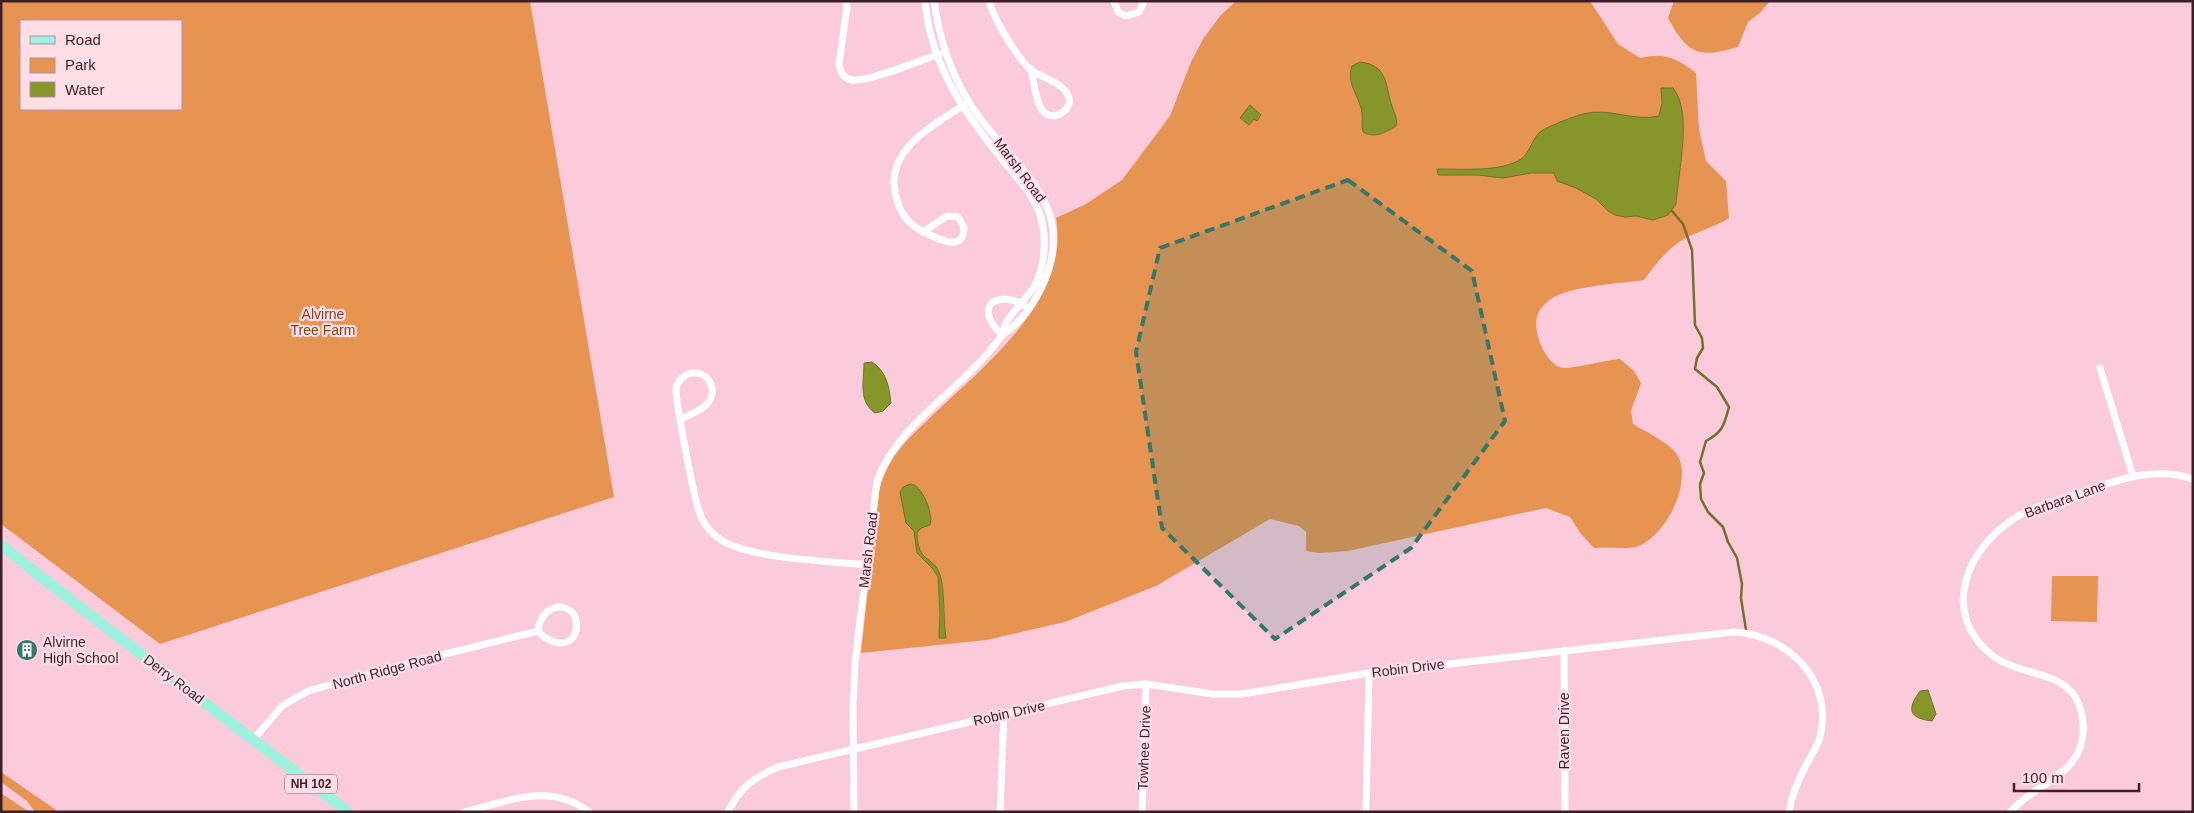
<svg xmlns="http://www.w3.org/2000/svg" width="2194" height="813" font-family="Arial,sans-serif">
<rect width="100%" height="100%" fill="#fccbdb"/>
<!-- green -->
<g fill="#e79453" fill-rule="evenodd">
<path d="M1,1H530L614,497L160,644L1,524ZM21,21H181V109H21Z"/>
<path d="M1236,1H1590L1618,44L1640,58C1664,52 1677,58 1696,73L1699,129L1706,161L1726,181L1729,218C1714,228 1694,232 1679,242C1664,253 1655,265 1644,280C1618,284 1578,285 1554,297C1547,301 1539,309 1537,317C1533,332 1545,364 1563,368C1572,369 1606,360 1620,359L1634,371L1641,383L1631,411L1633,424C1646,432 1673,444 1679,458C1691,487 1664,538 1636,547C1629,549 1604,547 1594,548L1581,534L1570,517L1546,508L1348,551L1319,553L1306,551V532L1299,526L1270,519L1156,586L1065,622L987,640L861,653L878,496C887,456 907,440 935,413C987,363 1070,299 1056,218L1086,204L1122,180L1170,116L1191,62L1203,39L1221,15Z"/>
<path d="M1674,1H1770L1760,13L1748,22L1738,47C1698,59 1688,54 1668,18Z"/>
<path d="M2052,576H2098L2097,622L2051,621Z"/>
<path d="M1,772L56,810L54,812H35L27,801L1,782Z"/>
<path d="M1,793L29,812H1Z"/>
</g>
<!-- water -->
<g fill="#87962b" stroke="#70722a">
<path d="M1360,62C1387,65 1385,83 1391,103C1393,112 1398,116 1396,126C1386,132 1375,139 1363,132C1361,125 1363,119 1362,112C1359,95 1346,84 1352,66Z"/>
<path d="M1661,88H1673C1693,112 1678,172 1676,204L1668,215L1653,220L1636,216L1625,217L1615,215L1608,211L1596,199L1576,188L1557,181L1554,173H1531L1503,178L1478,175H1438L1437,169C1460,169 1503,172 1521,159C1528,155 1532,141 1538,134C1542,128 1575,116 1583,114C1608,107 1635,122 1659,116L1662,103Z"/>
<path d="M1250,105L1261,115L1257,121L1254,119L1249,125L1240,118Z"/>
<path d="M872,362C887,372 889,387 891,403L883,411L875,413C858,401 864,381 864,363Z"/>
<path d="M910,484C922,484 934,515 930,525L921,528L917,533C918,565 933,554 940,575C945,589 943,621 946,638H939L940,613L938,577L933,569L917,553L914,531L906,523L900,492L903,487Z"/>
<path d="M1928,690L1936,714L1932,721C1908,718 1907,709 1920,691Z"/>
</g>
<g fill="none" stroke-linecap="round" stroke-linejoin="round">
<!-- stream -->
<path stroke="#70722a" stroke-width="2.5" d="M1672,211L1683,224L1692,250L1695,325L1702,338L1703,348L1697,358L1695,369L1717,387L1729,407C1724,425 1723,432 1706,441L1700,462L1704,473L1700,484L1701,499L1708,512L1723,527L1728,542L1737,558L1742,584L1741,598L1746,630"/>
<!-- minor -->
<g stroke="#fff" stroke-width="7">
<path d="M845,1L847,7L839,64C840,72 844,79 853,80C869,82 922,60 939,54"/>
<path d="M934,1C939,36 950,72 969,102C1006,163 1080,199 1044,282C1035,303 1021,323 1002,335"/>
<path d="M989,1C994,19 1017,58 1031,70C1042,78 1059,81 1067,93C1077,108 1053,125 1042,110C1035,100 1034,81 1031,69"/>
<path d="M1114,1L1118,12L1126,16L1139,12L1144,1"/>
<path d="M923,232L947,216L958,217L964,227C964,251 943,241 930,235C912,227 902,218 897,200C881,152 931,127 964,105"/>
<path d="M1002,335C998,330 992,325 990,319C981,295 1012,296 1025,306"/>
<path d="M2100,368L2133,476"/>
<path d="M681,419C689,415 701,411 707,404C719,391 709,371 692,373C684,374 678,381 676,388C675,399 694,498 699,511C702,521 708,530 716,536C740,559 831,561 867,565"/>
<path d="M1564,650L1565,812"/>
<path d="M253,740L282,706L308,691L409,663L538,631C555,651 583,646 575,616C562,597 539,611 538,631"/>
<path d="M464,812C507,802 550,781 589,812"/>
<path d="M728,812C741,786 752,779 778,767L1123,686L1146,684L1213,694H1242L1369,673L1734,632C1788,635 1834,680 1820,737C1817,747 1811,756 1806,765C1798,780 1792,795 1789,812"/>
<path d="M854,812L853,708L855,663L877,481C895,429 953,394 988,353C992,348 998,341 1002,335C1004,331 1004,325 1007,321C1015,309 1025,300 1033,288C1045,269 1047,240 1041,218C1039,208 1033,200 1028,191C980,132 932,80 925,1"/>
<path d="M1000,812L1004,714"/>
<path d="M1142,812L1146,684"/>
<path d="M1366,812L1369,673"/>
<path d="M2010,812C2037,781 2087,775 2083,723C2079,667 2025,680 1993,656C1939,614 1966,549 2015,518C2035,505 2063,499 2086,491C2121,479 2156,466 2193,479"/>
</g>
<!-- primary -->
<path stroke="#9ef2e0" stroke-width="11" d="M1,545C115,636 232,723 348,812"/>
</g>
<!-- marked area -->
<path fill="#357769" fill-opacity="0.2" stroke="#357769" stroke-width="4" stroke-dasharray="10 6" stroke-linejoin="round" d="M1348,180L1472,271L1505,421L1411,548L1275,639L1162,528L1136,352L1160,248Z"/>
<!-- icons -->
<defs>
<g id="building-disc" transform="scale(1.125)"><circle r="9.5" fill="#357769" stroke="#ffdee8"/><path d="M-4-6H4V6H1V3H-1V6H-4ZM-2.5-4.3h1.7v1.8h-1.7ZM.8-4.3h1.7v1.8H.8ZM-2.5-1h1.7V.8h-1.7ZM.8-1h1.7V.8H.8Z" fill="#fff"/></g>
</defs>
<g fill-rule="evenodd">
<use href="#building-disc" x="27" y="650"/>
</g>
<g text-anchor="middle" stroke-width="4.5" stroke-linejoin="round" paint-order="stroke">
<!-- shield labels -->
<rect fill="#ffdee8" stroke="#765862" stroke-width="1" x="285" y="774.5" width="52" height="19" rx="4"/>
<g font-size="12" font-weight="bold" fill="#3c1e29">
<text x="311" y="788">NH 102</text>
</g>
<!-- street labels -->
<g font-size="14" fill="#3c1e29" stroke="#ffdee8">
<text transform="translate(1020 170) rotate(53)" y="5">Marsh Road</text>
<text transform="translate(2065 499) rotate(-20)" y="5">Barbara Lane</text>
<text transform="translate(868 550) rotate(-83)" y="5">Marsh Road</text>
<text transform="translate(1408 668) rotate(-7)" y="5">Robin Drive</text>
<text transform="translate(387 670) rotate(-15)" y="5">North Ridge Road</text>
<text transform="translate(174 679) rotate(37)" y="5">Derry Road</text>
<text transform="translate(1009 713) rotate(-13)" y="5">Robin Drive</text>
<text transform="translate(1564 731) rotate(-90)" y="5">Raven Drive</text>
<text transform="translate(1144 748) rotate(-88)" y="5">Towhee Drive</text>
</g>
<!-- park labels -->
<g font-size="14" fill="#7f4819" stroke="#ffdee8">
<text x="323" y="319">Alvirne<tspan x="323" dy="16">Tree Farm</tspan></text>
</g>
<!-- poi labels -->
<g font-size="14" fill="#3c1e29" stroke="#ffdee8" text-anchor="start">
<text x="43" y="647">Alvirne<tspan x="43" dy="16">High School</tspan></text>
</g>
</g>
<!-- border -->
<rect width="2194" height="813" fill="none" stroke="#3c1e29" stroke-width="5"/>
<!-- legend -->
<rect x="20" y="20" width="162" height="90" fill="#ffdee8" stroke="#b1919c"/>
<rect x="30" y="36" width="25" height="8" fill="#9ef2e0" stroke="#b1919c"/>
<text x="65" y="45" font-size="15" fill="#3c1e29">Road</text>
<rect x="30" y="58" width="25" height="15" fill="#e79453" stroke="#b1919c"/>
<text x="65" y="70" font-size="15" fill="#3c1e29">Park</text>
<rect x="30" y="82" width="25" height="15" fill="#87962b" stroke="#b1919c"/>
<text x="65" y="95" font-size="15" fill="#3c1e29">Water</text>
<!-- scale -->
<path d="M2014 783v8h125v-8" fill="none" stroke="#3c1e29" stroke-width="2.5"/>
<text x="2022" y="783" font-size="15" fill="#3c1e29" stroke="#ffdee8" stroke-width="4" paint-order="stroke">100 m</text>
</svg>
